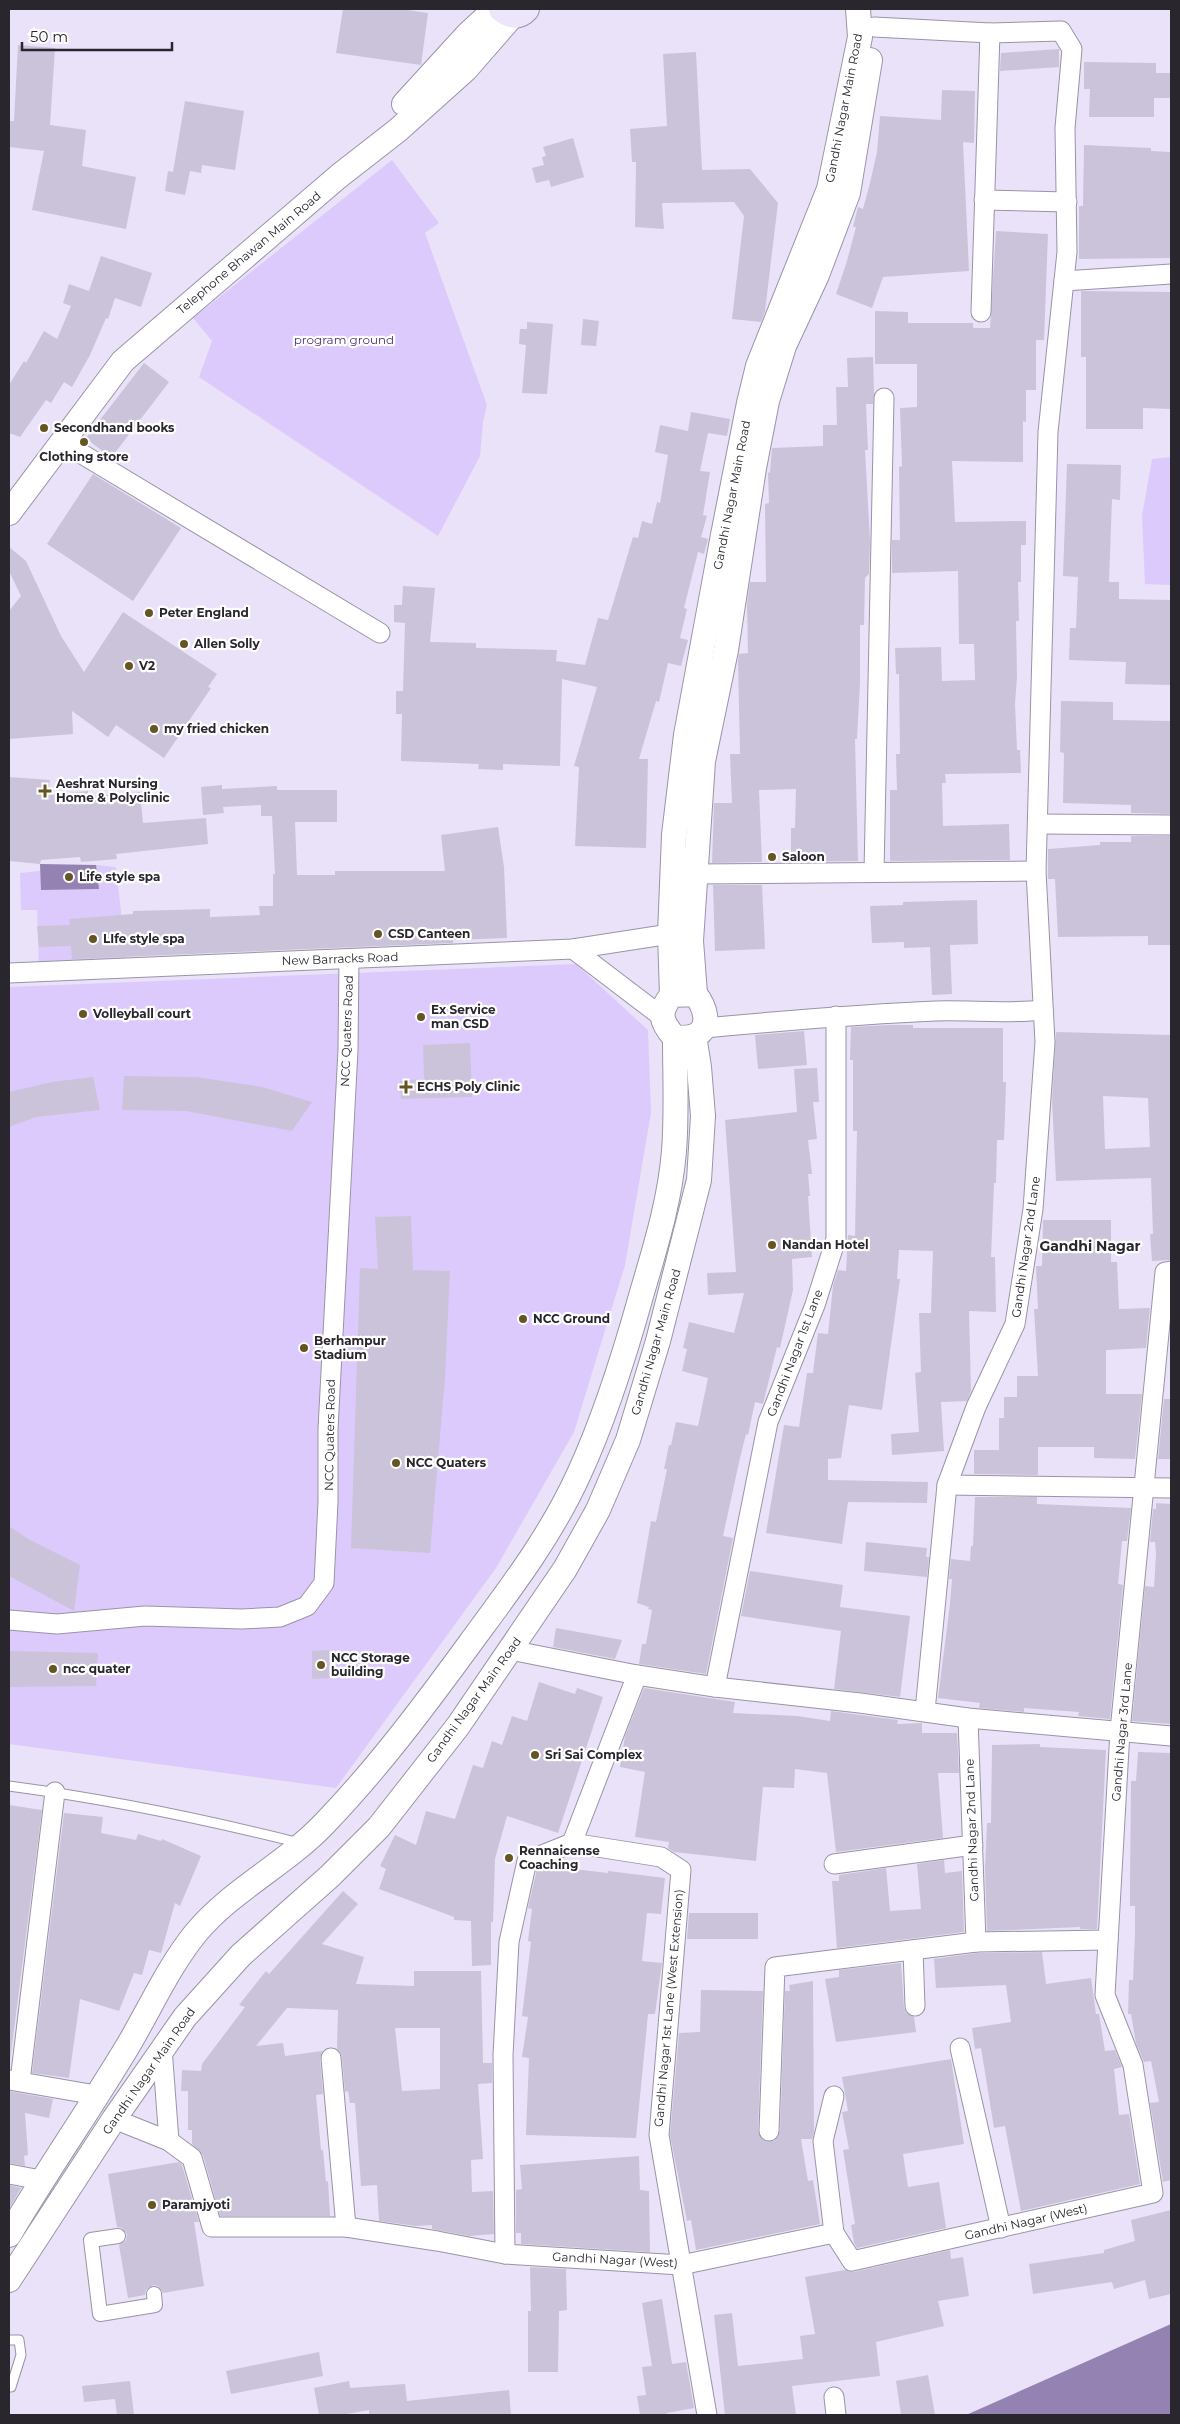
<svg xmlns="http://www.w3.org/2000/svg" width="1180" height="2424" font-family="Montserrat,sans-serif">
<rect width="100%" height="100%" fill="#eae2f9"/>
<!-- green -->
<g fill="#dccafd">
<path d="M392,160L439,223L425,233L487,405L483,422L480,456L438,536L199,377L212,341L193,318Z"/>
<path d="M1171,457V585L1145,584L1142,516L1152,459Z"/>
<path d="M96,865L116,867L127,965L39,968L37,910H21L20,873Z"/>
<path d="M576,964L648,1030L651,1113L625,1265L574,1432L496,1568L336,1788L9,1744V987Z"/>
</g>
<!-- water -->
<g fill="#9382b2">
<path d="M40,864L96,865L99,889L41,890Z"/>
<path d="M1171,2324V2415H966Z"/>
</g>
<!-- building -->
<g fill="#cbc3da" fill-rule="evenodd">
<path d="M343,9H400L428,13L421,65L336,53Z"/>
<path d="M18,45L55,48L50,125L86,130L82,166L136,177L126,229L32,210L44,151L9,147V121H14Z"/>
<path d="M1059,49V67L1000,71L1001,53Z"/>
<path d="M696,52L702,170L750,169L778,203L765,311L761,322L732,319L744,216L734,202L662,203L664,229L635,227L636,162H632L630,129L667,126L663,54Z"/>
<path d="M1084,62L1156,63V73H1171V98H1154V117H1089L1090,89H1084Z"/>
<path d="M942,90L975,91L974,143L963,142L969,271L883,277L872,308L836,294L847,261L856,227H853L858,207L863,209L870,183L877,152L880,116L941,120Z"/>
<path d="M185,101L244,111L235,170L202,165L201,173L190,171L185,195L165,191L168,171L173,172Z"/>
<path d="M573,138L584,177L551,187L549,180L536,183L532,168L544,165L542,157L546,156L543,147Z"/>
<path d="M1084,145L1151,148V151L1171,152V258L1079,259V206H1083Z"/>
<path d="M996,231L1048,234L1044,340H1036V390H1026V422L1023,421V462L952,461L955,522L1026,521V545H1021V582H1018L1019,621H1016L1017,677L1015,704L1017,750H1020L1021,773L945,774L946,783H942L943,826L1009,824L1010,860L890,861V790H897L896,754H900L899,674H896L895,648L941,647L942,681L975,680L974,644H959L958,571L892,573V540H900L899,467L902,466L900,408L917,407V364H875V311L908,312V323H973V328H990Z"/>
<path d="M101,256L152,273L141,307L115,298L108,319L106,318L90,355L72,387L64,382L51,403L46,400L20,437L9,433V385L24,361L26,363L44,331L57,339L71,306L63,303L69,284L89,291Z"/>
<path d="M1081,291L1171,292V409L1143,408V429H1086V357H1081Z"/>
<path d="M583,319L599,321L596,346L581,345Z"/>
<path d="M527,322L553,324L547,394L522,393L526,345L519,344L520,329H527Z"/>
<path d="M873,357L874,394L873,404H866L868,450H865L870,541L869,574L865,578L864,625H860V683L857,739H855L858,861L791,862V828H795L796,789L759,790L762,862L712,863L714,803H732L730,754H740L738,660L739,654L748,653L747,603L750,582H766L765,504L769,503L768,473L770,472L772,448L823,446V425H837L836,387H848L847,358Z"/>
<path d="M144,363L169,382L111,458L86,438Z"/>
<path d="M691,412L730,419L727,436L708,433L700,471L710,472L703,515L707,516L701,537L708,539L704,554L698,552L684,608L687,609L680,638L688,640L681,666L668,663L659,702L656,701L639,759H648L646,848L575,846L579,767L574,766L597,687L562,679L560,766L503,764V770L478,769L479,764L401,761L402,714H396V691H403L405,623L394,622V605H402L403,586L435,588L430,642L476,643V648L557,650L556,661L585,665L598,618L608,620L633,537L638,538L642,521L652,524L657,502L660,503L668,455L655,452L660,425L688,431Z"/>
<path d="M1067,464L1121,465L1120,500L1112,499L1109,582H1119V599L1171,600V685L1125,684L1126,662L1069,660L1070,628H1076L1078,577L1063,576Z"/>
<path d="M93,474L181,528L133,601L47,544Z"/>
<path d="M9,547L26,561L61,636L84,672L123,612L217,674L208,687L211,688L164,758L116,725L108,737L72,711L73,734L9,739V611L21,596L9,571Z"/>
<path d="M1061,701L1113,702V720L1171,721V814L1131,813V805L1063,803L1064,753L1060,752Z"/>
<path d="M9,777L50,780L48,795L88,791V797L140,792L143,823L206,818L208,844L116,854L117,859L81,862L80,857L41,860L40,864L9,861Z"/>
<path d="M222,785V789L277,786V790H337V822H295L297,875H335V871H445L441,835L498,827L504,867L507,938L453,940V943L72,959L71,946L39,947L37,926L70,925L69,919L133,914V911L210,909V917L260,915L259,906H273V874H275L272,816H261V805L223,807L224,813L203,815L201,787Z"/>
<path d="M1131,836H1171V945H1148V936L1058,937L1055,879H1048V849L1100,845V842H1131Z"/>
<path d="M713,885H762L765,949L715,951Z"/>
<path d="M977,900L978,944L950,945L952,994L932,995L930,947L904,948V942L872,943L870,906L903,905V902Z"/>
<path d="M889,1025H913V1028H1003V1082H1006L1005,1115L1004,1140H997L996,1183H994L991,1257H995L996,1312L969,1311L971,1391L967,1401L941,1402L944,1451L892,1455L891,1434L919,1432L915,1373L921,1372L919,1313H931L932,1281L933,1251L899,1250L897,1279H900L882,1410L849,1405L841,1458L828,1459V1480L928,1482L927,1503L848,1502L842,1544L766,1533L784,1425L799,1427L807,1373H813L818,1333L828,1334L833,1286L838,1270L846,1271L848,1235L855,1236L857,1131H853V1060H850L851,1027Z"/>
<path d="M804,1031L807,1065L758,1069L755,1035Z"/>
<path d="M1056,1032L1171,1035V1260L1152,1261L1150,1234H1153L1151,1178L1056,1181L1052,1100ZM1103,1096L1148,1098L1150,1147L1105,1149Z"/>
<path d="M470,1043L472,1097L401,1099L400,1081L424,1079L423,1045Z"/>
<path d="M817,1068L819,1102H813L817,1139L808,1140L812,1174H808L810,1196H808L812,1257L792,1259L793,1290L780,1348L777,1347L763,1404L755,1402L748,1435L746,1434L740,1458L723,1536L733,1538L706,1674L639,1664L642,1644H646L652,1610L648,1609L649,1607L637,1603L651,1521L656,1522L667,1469H664L669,1445H671L676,1422L698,1426L708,1378L682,1371L687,1349L683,1348L689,1322L734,1333L744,1293L708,1295L707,1273L736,1272L725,1120L797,1112L794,1069Z"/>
<path d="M124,1076L196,1077L262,1087L312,1102L292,1131L186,1111L122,1110Z"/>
<path d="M93,1077L100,1110L36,1117L9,1127V1092L52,1082Z"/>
<path d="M411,1216L413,1270L450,1271L445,1378L430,1553L351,1548L360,1268L378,1269L375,1217Z"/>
<path d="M1043,1220H1111V1262H1117L1119,1309L1150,1308L1146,1348L1106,1350V1394H1142L1135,1459L1094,1458V1447H1038V1475L974,1474V1450H999V1418H1004V1397H1017V1376H1038L1034,1309H1038L1036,1266H1042Z"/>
<path d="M1164,1399H1171V1459H1158Z"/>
<path d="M975,1497H1037V1504L1131,1508L1127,1541H1122L1118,1584L1123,1585L1110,1719L1078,1716L1079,1712L1024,1708V1712L979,1708L980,1703L938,1698L950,1604L952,1579H949L951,1559L970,1561L971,1546H973Z"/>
<path d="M1156,1503L1171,1504V1724L1132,1721L1145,1586L1154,1587L1156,1554L1155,1542H1150L1153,1509H1156Z"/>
<path d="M9,1526L28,1539L80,1565L74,1611L9,1576Z"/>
<path d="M866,1542L927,1548L926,1557H929L927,1577L864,1571Z"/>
<path d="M750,1571L843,1585L840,1607L910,1616L900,1697L834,1689L841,1631L741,1616Z"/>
<path d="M556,1628L622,1640L615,1659L553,1647Z"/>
<path d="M329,1650L330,1678L312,1679V1651Z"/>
<path d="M9,1651L98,1653L96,1686L9,1687Z"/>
<path d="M539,1682L575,1694L577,1688L603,1697L558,1833L507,1816L495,1859L493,1922H491V1965L472,1966L471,1921L454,1920V1917L379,1889L386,1869L380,1866L395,1835L416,1845L426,1811L455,1819L473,1765L483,1768L492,1741L502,1745L512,1716L527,1721Z"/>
<path d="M644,1688L735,1702L733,1713L797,1716L830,1721L831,1711L898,1720L897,1724L922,1723V1733H957L959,1773H938L943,1838L836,1852L827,1773L795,1769L794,1788L763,1787L756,1861L674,1852L668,1848L669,1842L635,1837L645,1772L620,1767L625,1736Z"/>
<path d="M1040,1744V1747L1106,1750L1097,1929H1080V1927L987,1931L985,1870L987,1823H991L992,1745Z"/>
<path d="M1138,1752L1171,1753V2180L1163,2182L1150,2103L1159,2102L1151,2061L1144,2062L1136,2043L1131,2014H1128L1129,1980H1133L1135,1932V1906H1130V1885L1131,1781H1136Z"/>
<path d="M9,1805L42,1810L9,2069Z"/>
<path d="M64,1813L103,1817L101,1833L136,1840L138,1834L161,1841L162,1839L201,1856L180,1906L175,1903L161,1953L149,1950L142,1975L134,1973L119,2011L80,1999L69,2078L32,2073Z"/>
<path d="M944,1860L945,1873L962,1871L964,1932L837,1948L832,1881H839V1875L886,1868L890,1911L921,1909L917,1864Z"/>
<path d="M551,1864L565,1865V1868L608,1873V1871L665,1878L661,1914L647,1913L642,1961L662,1963L655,2014H648L636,2138L526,2135L529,2058L522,2057L528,2017L522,2016L531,1942L528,1941L532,1909L528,1908L537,1869Z"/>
<path d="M343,1891L358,1904L322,1944L364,1957L356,1984L414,1986V1971H481L483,2063H492V2083L478,2084L483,2159L471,2160L472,2192L493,2191L494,2234L469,2236L432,2229V2225L416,2226L379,2221L377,2185L361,2186L355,2103H350L348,2091L345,2092L342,2057L337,2049L338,2010L287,2008L256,2046L283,2043L285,2056L322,2051L320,2059L323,2094L316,2095L321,2150H323L326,2182L328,2181L330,2216H220L203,2155L192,2144V2130H188V2091H181L182,2070L201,2071L202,2064L245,2007L239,2005L266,1971L269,1974ZM395,2028H440V2089L402,2091Z"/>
<path d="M689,1913H758V1939H687Z"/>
<path d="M1042,1952L1046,1984L1091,1978L1096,2014H1099L1105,2051L1115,2050L1122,2067L1114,2069L1119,2115L1129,2114L1140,2184L1021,2211L1005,2126L994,2128L981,2048L975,2049L972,2028L1011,2022L1006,1985L936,1988L934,1959L977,1953Z"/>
<path d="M901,1963L904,2007L906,2012L914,2017L916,2032L836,2042L825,1979L839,1977V1970Z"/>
<path d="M813,1981L814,2132L812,2139H801L808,2181L813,2180L820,2224L696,2250L691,2220L687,2221L670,2135L679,2033L700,2032L701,1990L763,1991L758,2131L763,2140L774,2141L780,2131L785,1991H790L789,1985Z"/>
<path d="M951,2059L964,2144L903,2154L908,2187L939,2182L946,2228L857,2248L854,2243L851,2225L855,2224L843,2150L849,2149L842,2112L848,2111L842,2077Z"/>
<path d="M9,2091L53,2099L49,2118L25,2113L28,2155L24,2156L25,2166L9,2163Z"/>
<path d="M639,2156L640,2190L649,2191L650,2252L521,2244V2233H516V2190L522,2189L520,2165Z"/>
<path d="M179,2162L182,2165L199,2222H194L204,2286L163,2293L158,2286L153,2285L146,2290L145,2295L128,2298L119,2245L126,2240L127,2234L122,2228L117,2227L108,2174Z"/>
<path d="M9,2185L21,2188L9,2209Z"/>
<path d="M1171,2210V2294L1149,2299L1145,2280L1114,2289L1112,2282L1033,2294L1029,2264L1104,2253V2250L1135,2241L1131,2220Z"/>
<path d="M950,2250L951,2259L963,2257L969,2296L938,2301L944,2326L876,2342L880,2376L792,2386L796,2415H725L714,2315L732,2313L738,2366L803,2359L800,2336L815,2334L805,2277L845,2270L854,2272Z"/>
<path d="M530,2267L566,2269L567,2310L559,2311L558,2372H528V2311H531Z"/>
<path d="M662,2299L672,2364L686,2362L694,2408L667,2413V2415H640L637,2396L646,2395L642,2367L652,2366L642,2303Z"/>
<path d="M319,2352L323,2376L231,2394L226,2371Z"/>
<path d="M928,2375L935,2415H901L896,2381Z"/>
<path d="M130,2381L134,2415H117L115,2399L84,2402L82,2386Z"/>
<path d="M349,2381L350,2388L405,2384L407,2401L509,2390L511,2415H369V2410L341,2415H319L314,2388Z"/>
</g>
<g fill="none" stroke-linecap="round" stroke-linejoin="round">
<!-- service casing -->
<g stroke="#9a93a8" stroke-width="11">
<g id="service">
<path d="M9,1786C107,1799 204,1819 300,1843"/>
<path d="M9,2340H19L21,2355L11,2387H9"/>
</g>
</g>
<!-- pedestrian casing -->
<g stroke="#9a93a8" stroke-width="16">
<path id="pedestrian" d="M118,2236L91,2240L100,2314L155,2305L154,2294"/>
</g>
<!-- minor casing -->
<g stroke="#9a93a8" stroke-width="21">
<g id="minor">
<path d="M874,27L990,33L1061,31L1072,49L1065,128L1067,252L1048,432L1036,871L1045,1042L1033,1209L1015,1324L976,1407L947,1485L925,1711"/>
<path d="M984,200L1067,202"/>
<path d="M1064,281L1171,274"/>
<path d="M981,312L990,33"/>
<path d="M62,442L380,633"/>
<path d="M1038,824L1171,825"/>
<path d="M874,872L884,398"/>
<path d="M695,874L1036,871"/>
<path d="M573,949L661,1016"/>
<path d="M9,973L573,949L670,934"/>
<path d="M704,1028C781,1021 858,1014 936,1011C972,1010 1007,1014 1043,1010"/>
<path d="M947,1485L1171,1488"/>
<path d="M9,1620L57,1624L145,1616L242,1619L280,1617L307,1606L324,1583L328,1502V1429L348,1050L349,959"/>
<path d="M510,1650L637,1675L715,1687L860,1703L968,1718L1171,1736"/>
<path d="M715,1687L768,1422L815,1305L836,1239V1016"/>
<path d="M968,1718L976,1942"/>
<path d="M572,1843L637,1675"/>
<path d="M834,1864L973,1845"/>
<path d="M913,1950L915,2006"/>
<path d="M162,2048L169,2141"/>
<path d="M960,2048L1001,2228"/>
<path d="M331,2058L346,2227"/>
<path d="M9,2080L96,2095"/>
<path d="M20,2081L55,1792"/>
<path d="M834,2096L823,2141L834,2233"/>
<path d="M114,2119L169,2141L192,2158L212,2227H346L437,2241L505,2254L681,2265L834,2233L852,2261L1153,2193L1133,2065L1105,1995L1120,1731L1165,1272L1171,1271"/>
<path d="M769,2131L775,1967L976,1942L1108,1940"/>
<path d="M9,2174L41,2180"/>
<path d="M505,2254L503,2055L509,1942L527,1861L572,1843L661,1857L681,1870L659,2135L707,2415"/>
<path d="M834,2397L836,2415"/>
</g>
</g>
<!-- tertiary casing -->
<g stroke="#9a93a8" stroke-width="26">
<g id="tertiary">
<path d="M404,104L468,34L495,9"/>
<path d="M9,513L123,361L339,176L398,130L466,69L513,15"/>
<path d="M695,994L691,941L703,761L726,650L754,468L767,401L784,346L817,275L848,193L870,60"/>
<path d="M695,994C704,1005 713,1027 695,1036C690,1038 680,1038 675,1038C660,1021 658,1012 672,995Z"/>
<path d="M672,995L670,934L674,835L686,735L723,535L749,403L758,366L829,189L860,37L858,9"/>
<path d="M9,2235C46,2172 88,2112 126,2049C149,2011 167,1969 195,1934C231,1890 285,1865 324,1824C378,1768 425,1705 471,1642C510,1589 550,1537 578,1476C605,1418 624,1357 641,1296C655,1248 670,1201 674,1151C677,1114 675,1076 675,1038"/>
<path d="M9,2280L114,2119L185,2017L241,1955L330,1876L379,1827L458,1726L565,1569L598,1510L628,1440L658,1341L699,1180L703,1116L699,1067L694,1036"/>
</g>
</g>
<!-- secondary casing -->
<g stroke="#9a93a8" stroke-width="28">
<path id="secondary" d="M502,9C510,16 519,17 526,9"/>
</g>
<!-- service -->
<use href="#service" stroke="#fff" stroke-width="9"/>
<!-- pedestrian -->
<use href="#pedestrian" stroke="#fff" stroke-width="14"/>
<!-- minor -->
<use href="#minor" stroke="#fff" stroke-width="19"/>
<!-- tertiary -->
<use href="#tertiary" stroke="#fff" stroke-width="24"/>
<!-- secondary -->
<use href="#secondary" stroke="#ede5fa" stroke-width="26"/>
</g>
<!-- markers -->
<g fill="#665523" stroke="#fff" stroke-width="2">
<circle cx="44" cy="428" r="5"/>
<circle cx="84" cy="442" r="5"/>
<circle cx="149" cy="613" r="5"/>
<circle cx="184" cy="644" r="5"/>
<circle cx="129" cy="666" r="5"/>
<circle cx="154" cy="729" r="5"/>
<path d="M42.5 783.5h5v5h5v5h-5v5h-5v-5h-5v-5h5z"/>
<circle cx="772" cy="857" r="5"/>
<circle cx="69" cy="877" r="5"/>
<circle cx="378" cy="934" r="5"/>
<circle cx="93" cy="939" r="5"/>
<circle cx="83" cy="1014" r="5"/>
<circle cx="421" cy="1017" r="5"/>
<path d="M403.5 1079.5h5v5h5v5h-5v5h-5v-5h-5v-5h5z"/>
<circle cx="772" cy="1245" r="5"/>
<circle cx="523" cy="1319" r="5"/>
<circle cx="304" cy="1348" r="5"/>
<circle cx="396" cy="1463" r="5"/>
<circle cx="321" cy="1665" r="5"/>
<circle cx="53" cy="1669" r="5"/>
<circle cx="535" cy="1755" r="5"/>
<circle cx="509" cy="1858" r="5"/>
<circle cx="152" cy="2205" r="5"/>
</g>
<g text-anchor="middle" stroke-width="4.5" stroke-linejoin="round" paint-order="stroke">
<!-- street labels -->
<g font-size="12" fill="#29262e" stroke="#fff">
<text transform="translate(844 108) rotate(-79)" y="4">Gandhi Nagar Main Road</text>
<text transform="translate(249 253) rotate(-40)" y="4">Telephone Bhawan Main Road</text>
<text transform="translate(732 495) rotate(-79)" y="4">Gandhi Nagar Main Road</text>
<text transform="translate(340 959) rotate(-2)" y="4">New Barracks Road</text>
<text transform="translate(347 1031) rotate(-88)" y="4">NCC Quaters Road</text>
<text transform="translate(1026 1247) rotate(-82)" y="4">Gandhi Nagar 2nd Lane</text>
<text transform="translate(656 1342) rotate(-74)" y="4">Gandhi Nagar Main Road</text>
<text transform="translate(795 1353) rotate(-69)" y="4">Gandhi Nagar 1st Lane</text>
<text transform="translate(330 1435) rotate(-89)" y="4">NCC Quaters Road</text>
<text transform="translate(474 1700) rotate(-54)" y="4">Gandhi Nagar Main Road</text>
<text transform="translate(1122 1732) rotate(-85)" y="4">Gandhi Nagar 3rd Lane</text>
<text transform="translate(972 1830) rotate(-92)" y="4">Gandhi Nagar 2nd Lane</text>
<text transform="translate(669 2008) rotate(-85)" y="4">Gandhi Nagar 1st Lane (West Extension)</text>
<text transform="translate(149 2071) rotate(-55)" y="4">Gandhi Nagar Main Road</text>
<text transform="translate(1026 2222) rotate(-13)" y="4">Gandhi Nagar (West)</text>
<text transform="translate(615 2260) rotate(3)" y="4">Gandhi Nagar (West)</text>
</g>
<!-- park labels -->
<g font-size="12" fill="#4c3270" stroke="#fff">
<text x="344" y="344">program ground</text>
</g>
<!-- poi labels -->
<g font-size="12" font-weight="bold" fill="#29262e" stroke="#fff" text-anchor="start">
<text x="54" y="432">Secondhand books</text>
<text x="84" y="461" text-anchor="middle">Clothing store</text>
<text x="159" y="617">Peter England</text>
<text x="194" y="648">Allen Solly</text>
<text x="139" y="670">V2</text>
<text x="164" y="733">my fried chicken</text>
<text x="56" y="788">Aeshrat Nursing<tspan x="56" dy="14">Home &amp; Polyclinic</tspan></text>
<text x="782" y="861">Saloon</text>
<text x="79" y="881">Life style spa</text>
<text x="388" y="938">CSD Canteen</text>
<text x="103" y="943">LIfe style spa</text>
<text x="431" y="1014">Ex Service<tspan x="431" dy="14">man CSD</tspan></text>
<text x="93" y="1018">Volleyball court</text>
<text x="417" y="1091">ECHS Poly Clinic</text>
<text x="782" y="1249">Nandan Hotel</text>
<text x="533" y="1323">NCC Ground</text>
<text x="314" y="1345">Berhampur<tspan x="314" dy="14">Stadium</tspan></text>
<text x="406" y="1467">NCC Quaters</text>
<text x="331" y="1662">NCC Storage<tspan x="331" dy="14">building</tspan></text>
<text x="63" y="1673">ncc quater</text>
<text x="545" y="1759">Sri Sai Complex</text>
<text x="519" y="1855">Rennaicense<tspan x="519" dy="14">Coaching</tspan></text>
<text x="162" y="2209">Paramjyoti</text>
</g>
<!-- neighbourhood labels -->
<g font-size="14" font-weight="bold" fill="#29262e" stroke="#fff">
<text x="1090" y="1251">Gandhi Nagar</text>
</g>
</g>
<!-- border -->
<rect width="1180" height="2424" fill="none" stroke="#29262e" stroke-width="20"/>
<!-- scale -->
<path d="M22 42v8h150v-8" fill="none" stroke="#29262e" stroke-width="2.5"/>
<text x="30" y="42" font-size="15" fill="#29262e" stroke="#ffffff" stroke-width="4" paint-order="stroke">50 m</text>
</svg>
